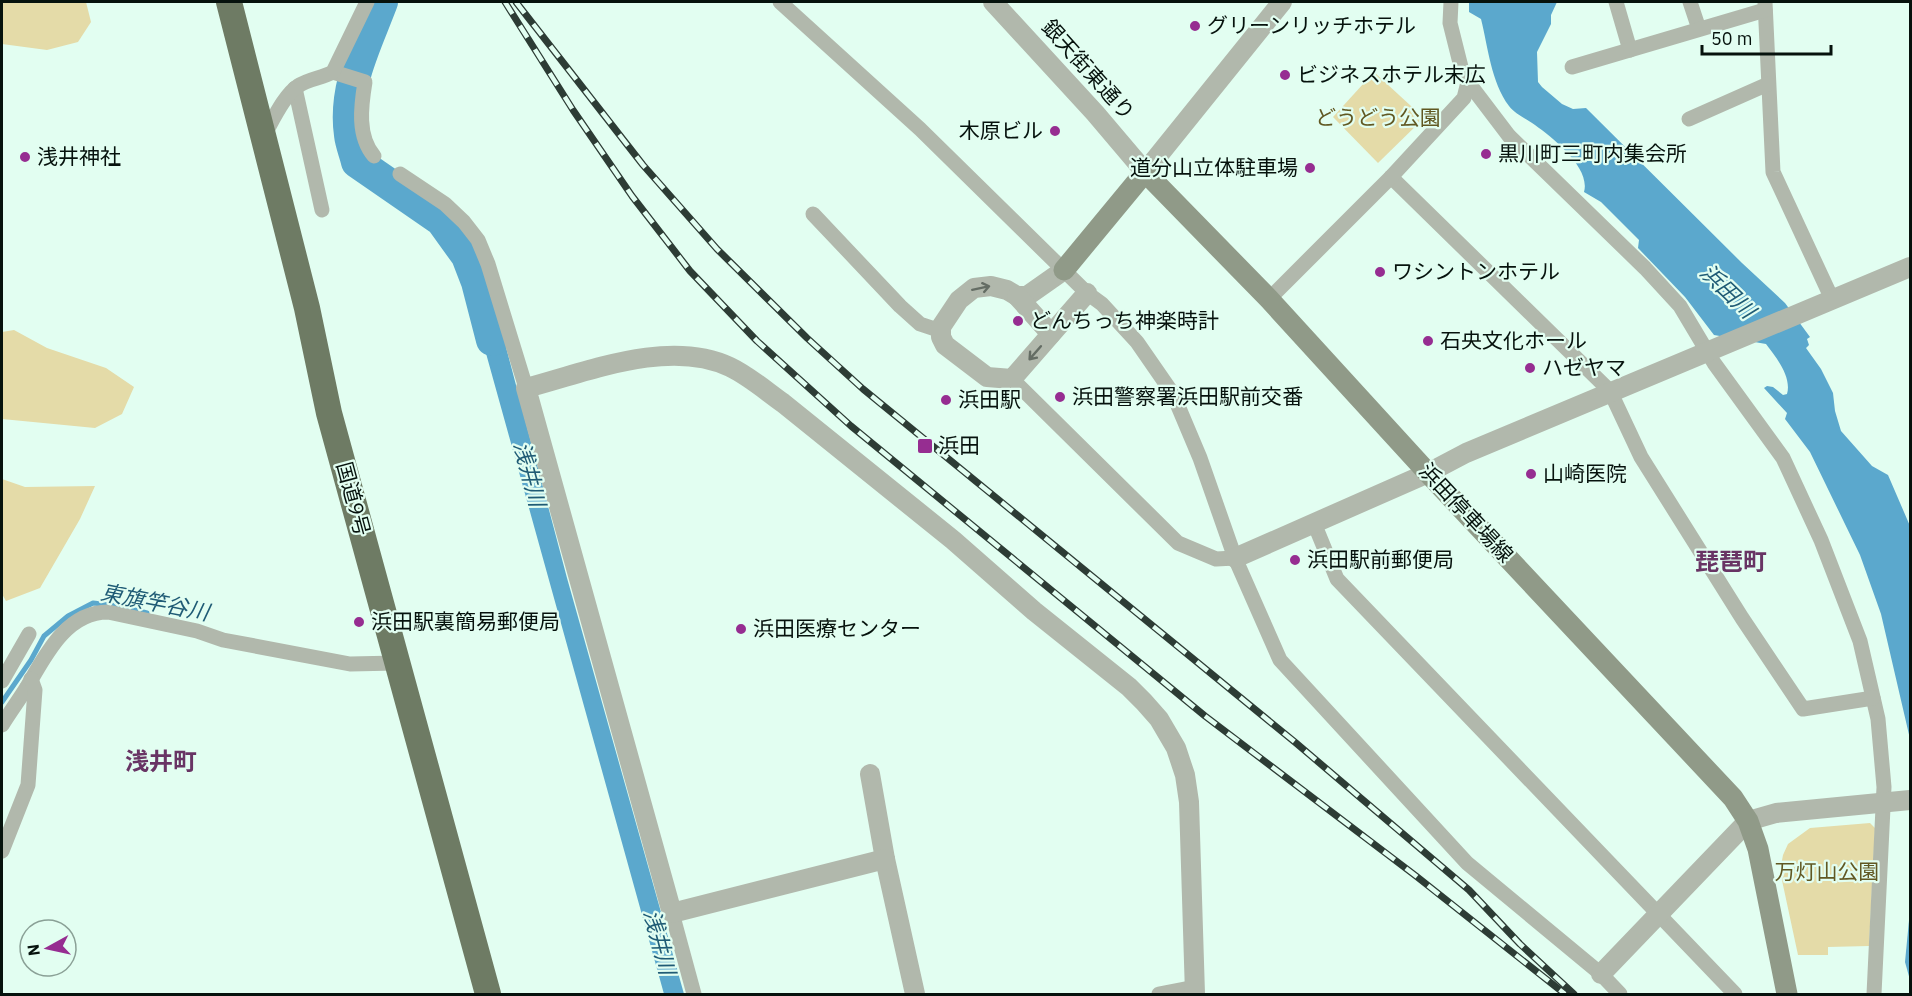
<svg xmlns="http://www.w3.org/2000/svg" width="1912" height="996" font-family="'IBM Plex Sans','Noto Sans JP',sans-serif">
<rect width="100%" height="100%" fill="#e2fef1"/>
<!-- green -->
<g fill="#e4dba8">
<path d="M2,2H86L91,22L78,42L47,50L2,44Z"/>
<path d="M1374,72L1424,118L1378,163L1333,117Z"/>
<path d="M14,330L47,348L106,368L134,387L122,414L95,428L2,419V332Z"/>
<path d="M2,479L25,487L95,486L80,519L40,588L6,601L2,594Z"/>
<path d="M1870,823L1875,828L1869,946L1828,947V955H1798L1780,871L1783,855L1788,844L1810,828Z"/>
</g>
<!-- water -->
<g fill="#5ba8cd">
<path d="M1469,2H1557L1551,15V24L1537,52L1538,82L1542,87L1562,104L1573,109L1586,108L1742,263L1785,303L1810,337L1807,339L1809,345L1806,348L1821,369L1833,393L1835,411L1841,431L1872,466L1888,475L1910,526V739L1881,614L1860,555L1810,452L1785,419L1787,413L1764,388L1767,386L1773,387L1783,395L1787,394C1792,377 1776,357 1766,344L1714,335L1685,297L1638,248L1639,240L1601,202L1584,192C1591,168 1553,138 1535,125C1527,119 1515,114 1509,106C1491,82 1488,47 1481,19L1469,12Z"/>
<path d="M493,298L567,578L684,994H664L472,303Z"/>
<path d="M1910,910V980L1905,962Z"/>
</g>
<g fill="none" stroke-linecap="round" stroke-linejoin="round">
<!-- stream -->
<path stroke="#5ba8cd" stroke-width="5" d="M2,702L31,660L44,636L68,616L93,603L120,606L147,613"/>
<!-- river -->
<path stroke="#5ba8cd" stroke-width="32" d="M382,2C366,45 343,87 350,135C351,144 355,153 357,162L441,220L467,256L477,282L492,340"/>
<!-- minor -->
<g stroke="#b1b8ac" stroke-width="15">
<path d="M780,2L920,129L1087,293L1102,304L1137,342L1173,394L1200,458L1235,558L1280,660L1467,863L1601,974L1620,994"/>
<path d="M1451,2L1450,23L1462,71L1468,82L1509,136L1645,268L1680,306L1714,363L1783,458L1821,540L1860,641L1878,719L1884,787L1874,994"/>
<path d="M1616,2L1630,50"/>
<path d="M1690,2L1699,29"/>
<path d="M1765,2L1773,172L1832,299"/>
<path d="M1572,67L1765,10"/>
<path d="M333,72L365,82C361,106 357,136 374,156"/>
<path d="M295,88L322,210"/>
<path d="M1689,119L1768,84"/>
<path d="M263,137C272,122 284,95 298,86C308,79 322,78 333,72L367,2"/>
<path d="M400,174L445,204L464,222L478,240L488,264L526,388"/>
<path d="M1391,177L1610,391L1641,457L1742,618L1803,709L1873,698"/>
<path d="M813,214L900,306L920,324L941,331"/>
<path d="M1269,299L1391,177L1464,98L1468,82"/>
<path d="M1012,379L1178,543L1216,559L1235,558"/>
<path d="M1314,523L1337,579L1735,994"/>
<path d="M2,681L29,634"/>
<path d="M2,725C10,712 19,700 27,687C45,656 66,612 108,612L197,631L223,640L350,664L397,663"/>
<path d="M2,851L28,785L35,690L31,679"/>
<path d="M672,913L694,994"/>
<path d="M1159,994L1195,987"/>
</g>
<!-- tertiary -->
<g stroke="#b1b8ac" stroke-width="20">
<path d="M993,2L1095,113L1145,172L1282,2"/>
<path d="M1064,270L1027,296H1017L1007,290L991,286L974,288L959,300L941,327V337L945,345L987,377L1012,379L1087,293"/>
<path d="M1017,296L1051,334"/>
<path d="M1235,558L1428,473L1466,453L1910,267"/>
<path d="M870,774L885,859L915,994"/>
<path d="M885,859L672,913L526,388C587,372 669,338 730,367C749,376 766,391 783,403L953,540L1034,611L1129,687L1144,702L1159,719L1176,748L1185,775L1189,802L1195,994"/>
<path d="M1601,974L1748,821L1776,813L1910,800"/>
</g>
<!-- secondary -->
<path stroke="#909a88" stroke-width="21" d="M1064,270L1145,172L1269,299L1428,473L1733,798L1748,821L1758,849L1787,994"/>
<!-- trunk -->
<path stroke="#6e7b64" stroke-width="26" d="M229,2L307,308L329,413L488,994"/>
<!-- rail casing -->
<g stroke="#2d3c35" stroke-width="7">
<g id="rail">
<path d="M505,2L573,110L632,196L690,271L757,341L851,426L1205,716L1416,876L1565,994"/>
<path d="M516,2L643,165L717,249L807,338L863,389L1296,743L1469,890L1520,944L1574,994"/>
</g>
</g>
<!-- rail -->
<use href="#rail" stroke="#e2fef1" stroke-width="4.5" stroke-dasharray="14" stroke-linecap="butt"/>
</g>
<!-- one-way arrows -->
<defs><path id="oneway-shaft" d="M-6 0H5M1.5-3L5.5 0L1.5 3" fill="none" stroke-width="1.6" stroke-linecap="round" stroke-linejoin="round" transform="scale(1.5)"/></defs>
<g stroke="#646d64">
<use href="#oneway-shaft" transform="translate(981 288) rotate(-12)"/>
<use href="#oneway-shaft" transform="translate(1035 353) rotate(131)"/>
</g>
<!-- markers -->
<g fill="#962d91" stroke="#e2fef1" stroke-width="2">
<circle cx="1195" cy="26" r="6"/>
<circle cx="1285" cy="75" r="6"/>
<circle cx="1055" cy="131" r="6"/>
<circle cx="1486" cy="154" r="6"/>
<circle cx="25" cy="157" r="6"/>
<circle cx="1310" cy="168" r="6"/>
<circle cx="1380" cy="272" r="6"/>
<circle cx="1018" cy="321" r="6"/>
<circle cx="1428" cy="341" r="6"/>
<circle cx="1530" cy="368" r="6"/>
<circle cx="1060" cy="397" r="6"/>
<circle cx="946" cy="400" r="6"/>
<rect x="917" y="438" width="16" height="16" rx="3"/>
<circle cx="1531" cy="474" r="6"/>
<circle cx="1295" cy="560" r="6"/>
<circle cx="359" cy="622" r="6"/>
<circle cx="741" cy="629" r="6"/>
</g>
<g text-anchor="middle" stroke-width="4.5" stroke-linejoin="round" paint-order="stroke">
<!-- poi labels -->
<g font-size="21" fill="#06120d" stroke="#e2fef1" text-anchor="start">
<text x="1207" y="33">グリーンリッチホテル</text>
<text x="1297" y="82">ビジネスホテル末広</text>
<text x="1043" y="138" text-anchor="end">木原ビル</text>
<text x="1498" y="161">黒川町三町内集会所</text>
<text x="37" y="164">浅井神社</text>
<text x="1298" y="175" text-anchor="end">道分山立体駐車場</text>
<text x="1392" y="279">ワシントンホテル</text>
<text x="1030" y="328">どんちっち神楽時計</text>
<text x="1440" y="348">石央文化ホール</text>
<text x="1542" y="375">ハゼヤマ</text>
<text x="1072" y="404">浜田警察署浜田駅前交番</text>
<text x="958" y="407">浜田駅</text>
<text x="938" y="453">浜田</text>
<text x="1543" y="481">山崎医院</text>
<text x="1307" y="567">浜田駅前郵便局</text>
<text x="371" y="629">浜田駅裏簡易郵便局</text>
<text x="753" y="636">浜田医療センター</text>
</g>
<!-- street labels -->
<g font-size="21" fill="#06120d" stroke="#e2fef1">
<text transform="translate(1088 70) rotate(48)" y="7">銀天街東通り</text>
<text transform="translate(353 499) rotate(75)" y="7">国道9号</text>
<text transform="translate(1466 513) rotate(47)" y="7">浜田停車場線</text>
</g>
<!-- park labels -->
<g font-size="21" fill="#615822" stroke="#e2fef1">
<text x="1378" y="125">どうどう公園</text>
<text x="1827" y="879">万灯山公園</text>
</g>
<!-- water labels -->
<g font-size="22" font-style="italic" fill="#1f5b75" stroke="#e2fef1">
<text transform="translate(1728 291) rotate(44)" y="8">浜田川</text>
<text transform="translate(530 474) rotate(75)" y="8">浅井川</text>
<text transform="translate(155 602) rotate(11)" y="8">東旗竿谷川</text>
<text transform="translate(660 942) rotate(75)" y="8">浅井川</text>
</g>
<!-- quarter labels -->
<g font-size="24" font-weight="bold" fill="#683464" stroke="#e2fef1">
<text x="1731" y="570">琵琶町</text>
<text x="161" y="770">浅井町</text>
</g>
</g>
<!-- border -->
<rect width="1912" height="996" fill="none" stroke="#06120d" stroke-width="6"/>
<!-- north arrow -->
<g transform="translate(48 948) rotate(262)"><circle r="28" fill="#e2fef1" stroke="#8aa096" stroke-width="1.5"/>
<path d="M0-4.5L10 22L0 15L-10 22Z" fill="#962d91"/>
<text y="-9" font-size="16" font-weight="bold" text-anchor="middle" fill="#06120d">N</text>
</g>
<!-- scale -->
<path d="M1702 45v9h129v-9" fill="none" stroke="#06120d" stroke-width="3"/>
<text x="1711" y="45" font-size="18" fill="#06120d" stroke="#e2fef1" stroke-width="4.5" paint-order="stroke">50 m</text>
</svg>
